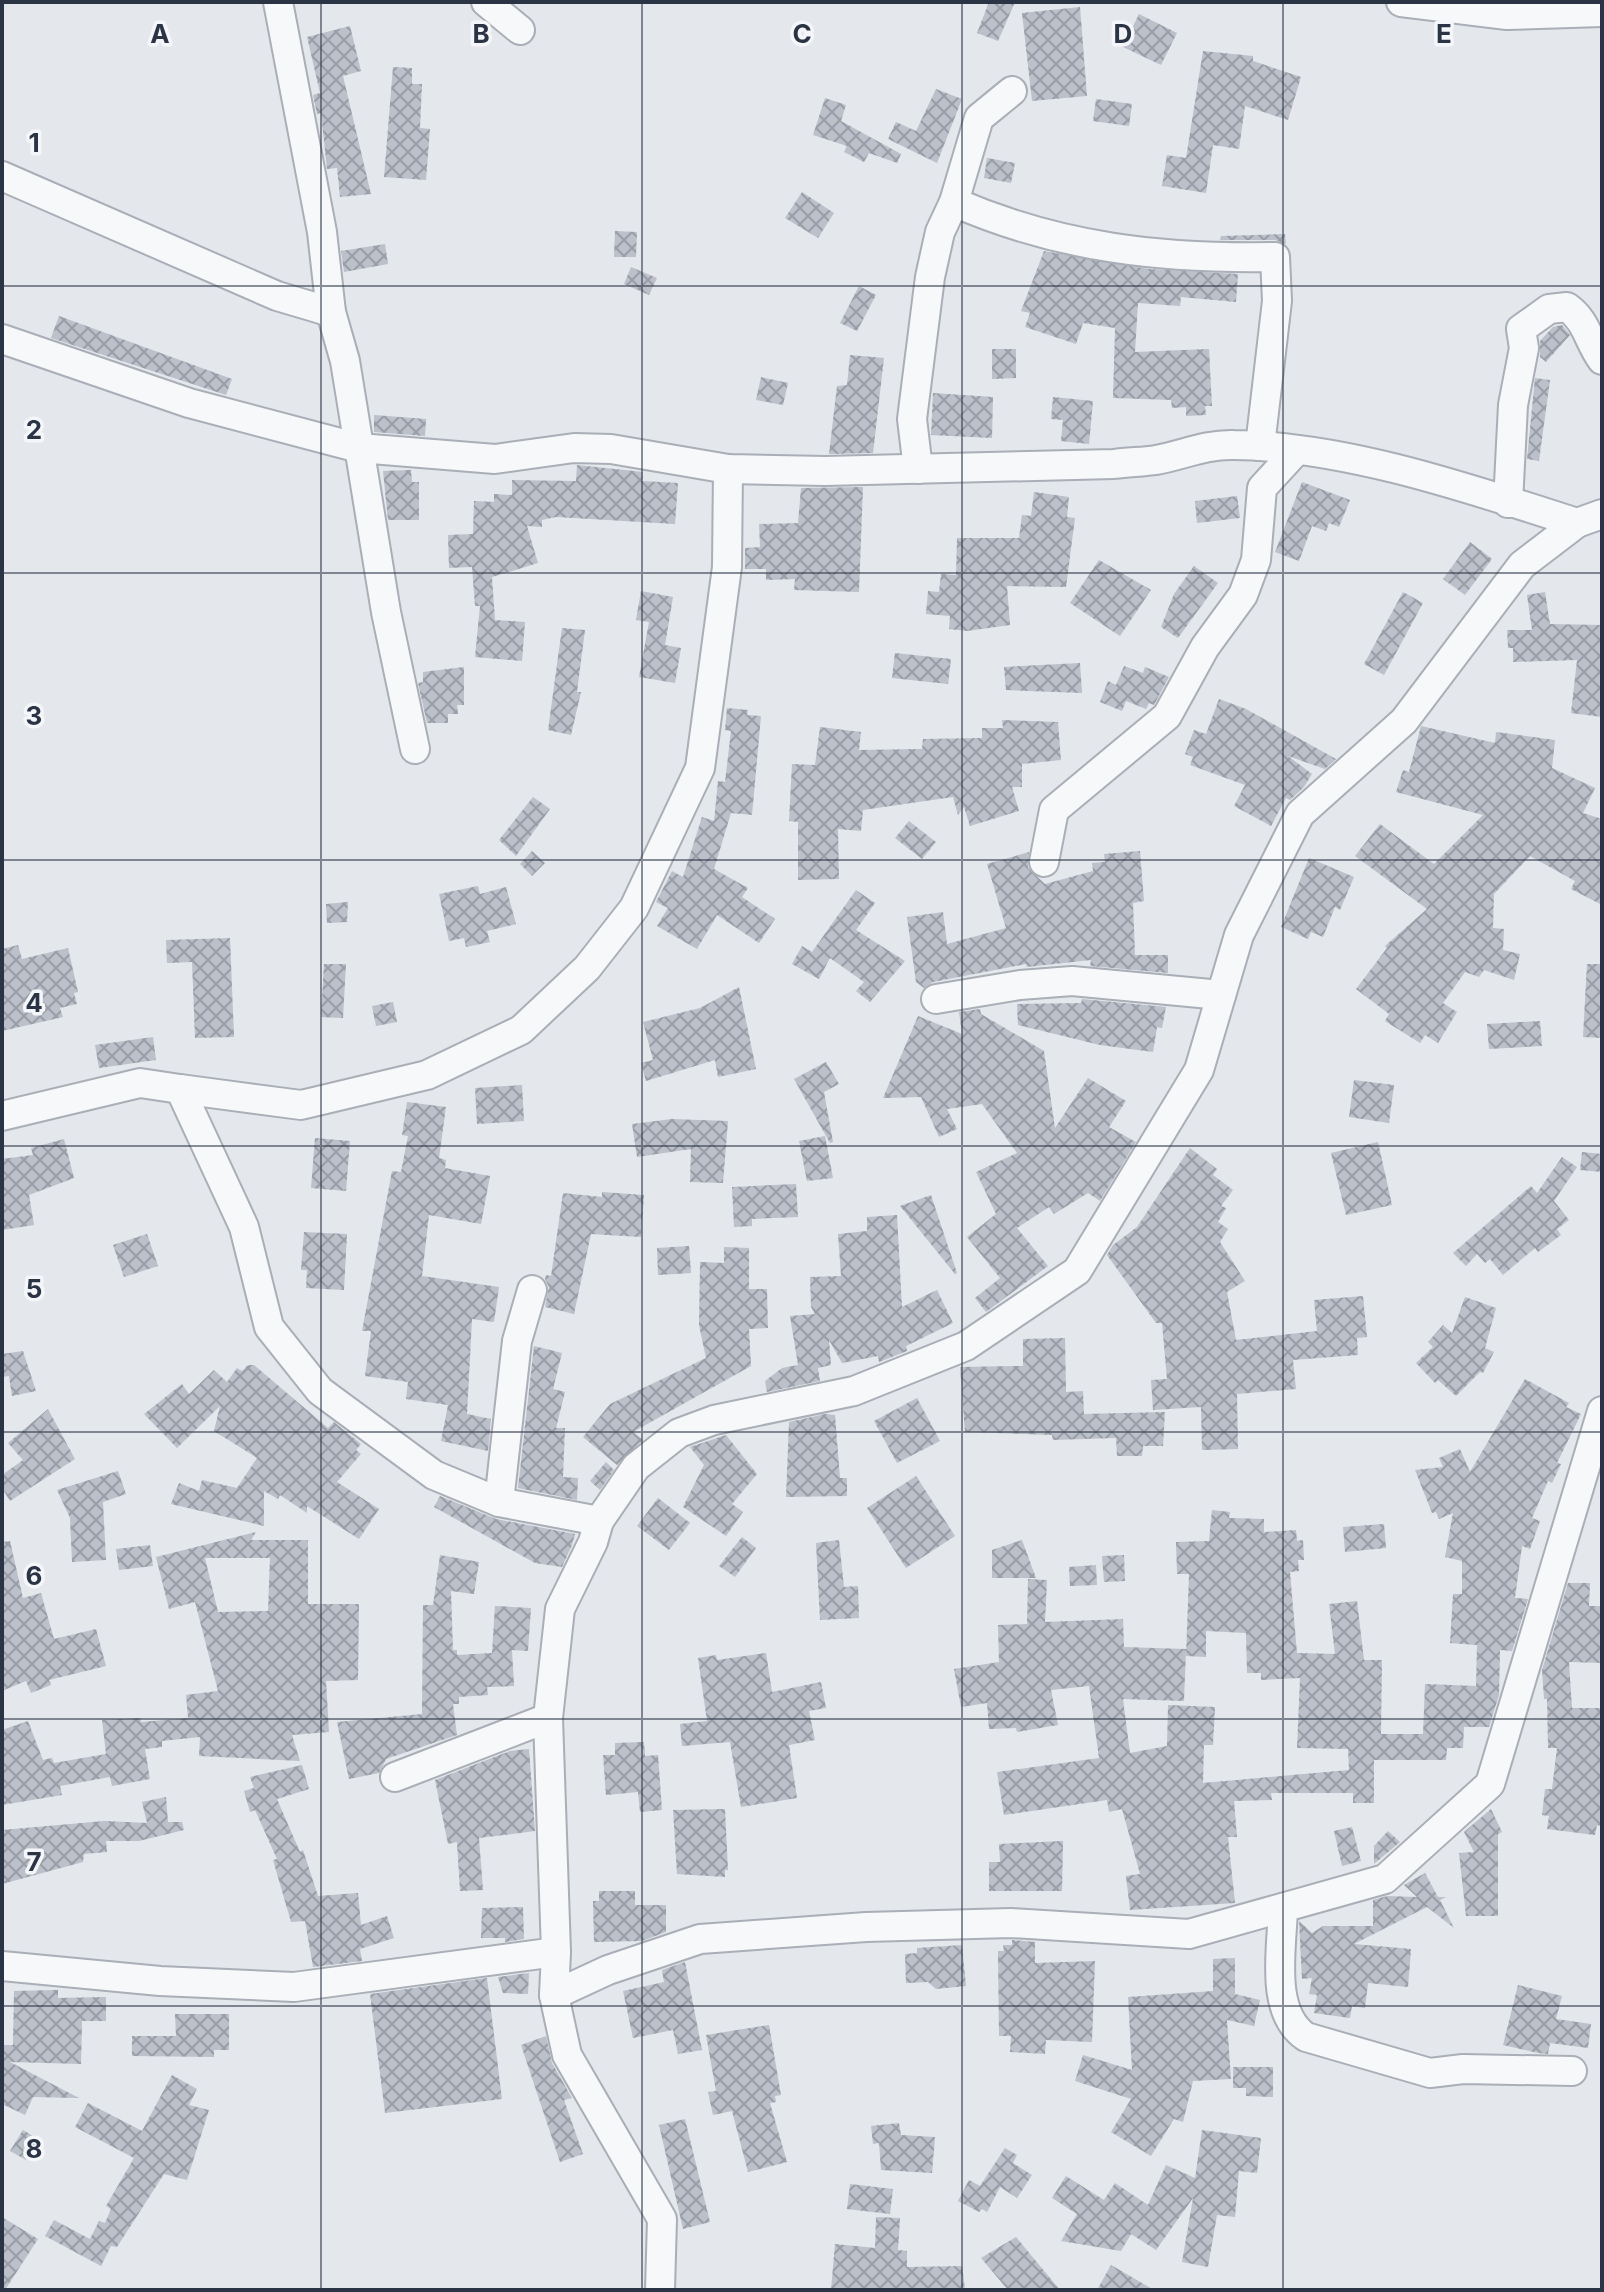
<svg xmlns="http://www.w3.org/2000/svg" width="1604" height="2292" font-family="Inter,sans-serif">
<defs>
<pattern id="building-cross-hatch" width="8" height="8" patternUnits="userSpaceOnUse" patternTransform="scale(2)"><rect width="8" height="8" fill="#bbc0ca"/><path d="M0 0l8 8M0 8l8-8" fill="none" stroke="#989da6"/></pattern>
</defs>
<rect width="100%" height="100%" fill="#e4e7ec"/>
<!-- building -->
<g fill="url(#building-cross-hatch)" fill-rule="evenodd">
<path d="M989,2H1015L998,41L977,33Z"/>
<path d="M1080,7L1087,96L1032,101L1022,13Z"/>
<path d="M1139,14L1177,33L1161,65L1123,47Z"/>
<path d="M350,26L361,71L343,76L371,194L340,197L337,168L327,169L321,113L317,114L313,95L320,93L307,37Z"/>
<path d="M1203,51L1253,56V61L1301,77L1288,120L1245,106L1239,149L1213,145L1206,193L1162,186L1167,155L1186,158Z"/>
<path d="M393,67L412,68V84H422L420,128L430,129L426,180L384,177Z"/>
<path d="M936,89L962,99L937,163L888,139L896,122L916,131Z"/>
<path d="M825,98L846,105L841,121L901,154L897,163L869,153L864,162L844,152L847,146L813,135Z"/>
<path d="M1096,99L1132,104L1129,126L1093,121Z"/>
<path d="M987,158L1015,163L1011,183L984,178Z"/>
<path d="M802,192L834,213L818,238L785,218Z"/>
<path d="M615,231L637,232L636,257H614Z"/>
<path d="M1285,234L1286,244L1275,240H1220L1221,236Z"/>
<path d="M385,244L388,264L344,272L341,251Z"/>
<path d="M1044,251L1149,269L1238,274L1236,302L1181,297L1180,306L1138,303L1135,352L1209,349L1212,406H1205L1206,415L1186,416V407L1172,408L1171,400L1113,398L1115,328L1083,323L1076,344L1025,327L1030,313L1021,311Z"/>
<path d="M631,267L657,278L649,295L624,284Z"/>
<path d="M859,286L876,295L857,331L840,323Z"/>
<path d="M59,316L232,379L226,395L51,338Z"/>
<path d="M1562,325L1570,335L1546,362L1540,357V341L1553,327Z"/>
<path d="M992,349H1016V378L992,379Z"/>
<path d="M850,355L884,358L873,453L829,454L837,386L847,385Z"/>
<path d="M761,377L788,383L783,405L756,400Z"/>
<path d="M1535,378L1550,380L1539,461L1527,459Z"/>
<path d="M933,393L993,397L992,438L931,435Z"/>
<path d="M1053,397L1093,401L1089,444L1061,441L1063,420L1051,419Z"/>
<path d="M374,415L426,419L425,436L374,432Z"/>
<path d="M577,465L643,472L642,481L678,483L675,524L556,517L542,520V527L527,526L538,563L492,577L495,620L525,622L522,661L475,657L480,606H475L472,567L449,568L448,535L473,534L474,501L494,502V494L512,495V480L576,481Z"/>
<path d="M411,470L412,482H419V520H388L383,471Z"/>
<path d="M1302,482L1350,500L1339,527L1329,523L1326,531L1312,526L1299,561L1275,552Z"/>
<path d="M863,487L859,592L794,590L795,579L766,580V569H745V548L760,547L759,524L798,523L801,488Z"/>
<path d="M1034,492L1069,497L1067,517L1075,518L1066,587L1007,586L1010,625L967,631L949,629L950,616L926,614L928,591L939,592L941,574L956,575L957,538H1019L1022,515L1031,516Z"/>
<path d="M1237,496L1240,518L1197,523L1195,501Z"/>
<path d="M1470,542L1492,559L1465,595L1443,579Z"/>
<path d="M1099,560L1151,590L1120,636L1070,603Z"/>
<path d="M1194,566L1218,583L1178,638L1161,627L1174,594Z"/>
<path d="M641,591L673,597L665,645L681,648L675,683L639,677L649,622L636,620Z"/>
<path d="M1403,592L1423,603L1384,675L1364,664Z"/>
<path d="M1545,592L1550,624L1602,625V717L1571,713L1577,660L1513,662V648H1508L1507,630H1532L1527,595Z"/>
<path d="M562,628L585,630L577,692H581L571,735L548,730Z"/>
<path d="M895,653L951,659L948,684L892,678Z"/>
<path d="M1080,663L1082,693L1006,690L1004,667Z"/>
<path d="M1124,666L1143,673L1145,667L1169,677L1154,705L1149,703L1146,709L1126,701L1122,711L1100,702L1108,681L1116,685Z"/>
<path d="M464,667V705H457L458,714H448V723H427L418,683L423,682V672Z"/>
<path d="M1219,699L1246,709L1336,759L1325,769L1288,756L1312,774L1304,787L1290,800L1286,798L1271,826L1234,806L1245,785L1190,765L1193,757L1185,754L1194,730L1206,734Z"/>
<path d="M727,708L748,710L747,715L761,716L752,815L731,813L714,869L748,888L742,897L775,919L759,943L717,915L697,949L657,926L668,908L656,902L672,871L683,877L702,817L714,821L718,781L725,782L731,731L725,730Z"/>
<path d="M1002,720L1058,722L1061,760L1022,764V787H1012L1019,811L970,826L964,807L958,815L953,797L863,810L861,831L838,829L839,879L798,880V822L789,821L792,764L815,765L820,727L861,732L859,750L922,749L923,739L982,738V728H1003Z"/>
<path d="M1421,726L1495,743L1496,732L1555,740L1552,768L1595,788L1583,813L1602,819V905L1571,889L1575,881L1530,856L1494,894L1493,928L1504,929L1503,950L1520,954L1514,980L1484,970L1479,977L1465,972L1443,1003L1457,1012L1438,1043L1425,1035L1420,1043L1385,1021L1389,1014L1356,989L1387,948L1385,946L1427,909L1355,856L1380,824L1434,864L1483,815L1396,792L1403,770L1409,772Z"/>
<path d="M533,797L550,809L516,856L499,840Z"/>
<path d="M909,821L936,842L922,859L895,838Z"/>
<path d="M532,851L545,863L532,876L520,864Z"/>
<path d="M1140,851L1144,901L1133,903L1135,955H1168V973L1090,966L1091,960L1027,967L1026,964L933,982L924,988L916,982L907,917L943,912L947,944L1006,928L987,864L1029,852L1028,868L1045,884L1093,871L1092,863L1105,862L1104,854Z"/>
<path d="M1309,858L1354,877L1340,910L1335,907L1323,937L1311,932L1308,939L1281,927Z"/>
<path d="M478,886L480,894L506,887L516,924L487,931L490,942L466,947L464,938L449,941L439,894Z"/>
<path d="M856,890L875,903L856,930L905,961L870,1002L856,991L864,982L830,958L819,979L792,964L802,946L812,952Z"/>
<path d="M348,902L347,922L327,923L326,904Z"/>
<path d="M230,938L234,1037L195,1038L192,962L167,963L166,940Z"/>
<path d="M18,945L22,959L68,948L78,992L74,993L77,1004L60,1008L63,1017L2,1031V949Z"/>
<path d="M324,964H346L343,1018L321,1017Z"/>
<path d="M1587,964H1602V1038L1583,1037Z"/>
<path d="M739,987L756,1069L718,1077L715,1060L646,1081L641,1063L653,1060L643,1022L700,1008Z"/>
<path d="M1082,999L1166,1007L1162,1028L1157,1027L1153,1052L1100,1045L1018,1025L1017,1004L1081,1003Z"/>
<path d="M393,1002L397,1022L376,1026L372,1006Z"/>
<path d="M980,1009L981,1014L1044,1051L1055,1128L1088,1078L1126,1101L1109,1127L1136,1142L1100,1201L1088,1193L1054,1214L1049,1207L1017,1228L1048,1266L986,1312L975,1298L1000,1278L967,1237L996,1214L976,1172L1017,1153L982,1104L947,1109L957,1129L939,1137L921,1097L883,1098L918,1016L962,1034L959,1012Z"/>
<path d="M1540,1021L1542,1046L1489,1049L1487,1024Z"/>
<path d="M153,1037L156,1060L99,1068L95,1045Z"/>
<path d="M826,1062L839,1084L824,1092L833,1142L830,1143L794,1079Z"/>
<path d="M1354,1080L1394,1085L1389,1123L1349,1117Z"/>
<path d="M522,1085L524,1121L477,1124L475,1088Z"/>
<path d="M407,1102L446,1107L439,1158L446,1160L445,1168L490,1176L481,1224L429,1215L422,1276L499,1287L494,1322L472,1319L467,1414L491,1419L488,1451L441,1441L448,1405L406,1399L408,1382L365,1376L371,1331H362L392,1171L401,1172L408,1136L402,1135Z"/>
<path d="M672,1119L728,1121L723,1183L690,1182L691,1149L637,1157L632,1124Z"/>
<path d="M825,1136L833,1178L807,1181L799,1141Z"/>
<path d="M315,1138L350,1141L346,1191L311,1188Z"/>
<path d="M64,1139L74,1178L29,1195L34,1225L2,1230V1159L33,1155L31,1148Z"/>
<path d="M1378,1142L1392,1205L1346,1215L1331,1153Z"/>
<path d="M1190,1148L1217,1169L1213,1175L1233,1190L1221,1206L1226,1208L1218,1222L1228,1229L1220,1242L1245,1281L1227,1292L1236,1340L1317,1331L1314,1300L1363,1296L1367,1337L1357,1338L1358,1355L1293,1360L1296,1389L1237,1394L1238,1449L1202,1450L1201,1407L1153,1410L1151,1380L1167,1379L1162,1323H1156L1107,1255L1113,1245L1137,1227Z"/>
<path d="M1582,1152L1602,1154V1172L1580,1170Z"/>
<path d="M1562,1157L1577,1167L1554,1201L1569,1220L1557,1229L1561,1235L1538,1252L1535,1248L1503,1275L1490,1259L1485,1263L1477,1254L1466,1266L1453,1253L1531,1186L1537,1193Z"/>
<path d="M796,1184L798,1217L752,1219V1226L734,1227L732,1187Z"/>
<path d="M602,1192L644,1195L641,1237L591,1234L574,1314L545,1307L549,1287L545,1279L546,1275L551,1276L563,1193L602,1197Z"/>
<path d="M931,1195L957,1273L955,1274L900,1206Z"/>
<path d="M897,1215L902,1307L937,1290L953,1323L906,1346L907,1351L879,1362L878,1356L842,1363L829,1340L831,1365L818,1368L820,1381L767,1392L765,1381L782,1368L798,1365L790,1316L815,1314L811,1307L810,1277L841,1276L838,1234L867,1231V1217Z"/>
<path d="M304,1232L347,1234L344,1290L306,1288L307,1270H301Z"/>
<path d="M147,1234L158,1266L124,1277L113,1245Z"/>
<path d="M689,1246L691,1273L658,1275L657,1248Z"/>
<path d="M724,1247L749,1248V1289H767L768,1328L749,1329L751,1366L633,1432L643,1440L617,1465L583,1437L610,1404L706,1358L699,1325L700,1262L724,1263Z"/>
<path d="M1465,1297L1496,1308L1485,1348L1494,1352L1483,1373L1480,1372L1456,1396L1438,1380L1435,1383L1416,1363L1433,1347L1428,1342L1443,1325L1452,1333Z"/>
<path d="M1065,1338L1066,1392L1083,1391L1084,1414L1165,1412L1163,1446H1143L1142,1456H1117L1116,1438L1053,1440L1052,1435L965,1432L960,1367L1023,1366V1339Z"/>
<path d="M534,1346L562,1353L553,1389L565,1392L556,1428H565L563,1477L578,1478L577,1500L518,1488Z"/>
<path d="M23,1351L36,1391L12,1396L9,1376L2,1377V1354Z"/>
<path d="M248,1365H254L328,1428L334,1422L361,1444L356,1450L361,1454L337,1482L379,1509L359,1539L307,1506V1513L280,1495L278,1499L264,1491V1526L171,1504L179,1483L199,1491L202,1480L237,1488L257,1458L214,1431L220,1406L177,1448L144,1414L182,1384L189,1394L214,1370L227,1382L237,1368L242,1371Z"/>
<path d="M1525,1379L1569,1403L1566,1407L1581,1414L1557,1463L1561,1464L1552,1483L1548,1481L1532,1518L1540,1521L1530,1549L1522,1546L1515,1598L1528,1599L1512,1651L1500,1650L1499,1695L1489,1727H1464L1463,1748H1447L1446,1760H1374V1803H1353V1793H1271L1272,1800L1234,1801L1237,1837H1228L1235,1903L1130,1910L1126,1876L1140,1874L1122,1809L1109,1812L1107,1800L1004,1815L997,1772L1099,1758L1089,1686L1051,1690L1058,1725L1017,1732L1016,1728L989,1729L987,1703L961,1707L954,1669L999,1662L998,1625L1027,1624L1028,1579L1047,1580L1045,1622L1123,1619L1124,1647L1186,1649L1184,1701L1123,1699L1130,1753L1167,1746L1168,1705L1215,1707L1213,1745H1204L1203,1783L1349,1770L1348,1749L1297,1748L1300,1678L1261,1680V1673H1247L1246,1633L1206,1631V1657L1186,1656L1189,1574H1177L1176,1542L1209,1541L1212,1510L1230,1512L1229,1518L1264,1519V1532L1296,1530L1297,1541L1303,1540L1304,1560H1298L1299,1571L1290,1572L1297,1653L1335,1654L1329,1604L1357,1601L1364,1660H1382L1381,1734H1423L1425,1684L1476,1686L1477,1645L1450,1643L1453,1594H1462V1561L1445,1557L1453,1513L1439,1519L1436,1512L1432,1513L1415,1470L1443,1467L1439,1458L1460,1449L1470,1472Z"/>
<path d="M917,1398L940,1441L897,1463L874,1421Z"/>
<path d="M48,1409L75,1459L10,1501L2,1488V1475L23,1460L8,1443Z"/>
<path d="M825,1414L835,1415L840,1478H847V1496L786,1497L789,1422Z"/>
<path d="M726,1435L757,1474L732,1504L743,1512L726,1536L683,1507L704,1465L690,1447Z"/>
<path d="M606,1462L614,1470L600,1490L590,1481Z"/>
<path d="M118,1471L126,1494L103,1502L106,1560L72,1562L70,1518L57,1490Z"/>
<path d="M916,1476L955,1536L906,1568L867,1508Z"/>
<path d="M440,1496L496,1519L575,1534L572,1545L562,1567L535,1563L434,1507Z"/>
<path d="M658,1498L690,1523L669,1550L637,1526Z"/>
<path d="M1384,1524L1386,1548L1345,1552L1343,1527Z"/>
<path d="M256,1532L251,1540H308V1604H359L358,1680L326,1681L329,1732L292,1735L300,1761L199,1756L200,1737L162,1741V1747L145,1749L150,1779L112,1786L110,1777L60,1786L62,1795L2,1805V1730L28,1721L43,1760L52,1758L54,1763L106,1754L102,1720L141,1718V1722L188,1718L186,1695L218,1691L195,1602L169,1609L156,1557ZM205,1558H270L268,1611L218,1612Z"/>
<path d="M742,1537L756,1548L735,1577L719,1566Z"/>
<path d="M839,1540L844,1587L858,1586L859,1618L820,1620L816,1543Z"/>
<path d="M1022,1540L1036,1578H992V1550Z"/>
<path d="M10,1541L23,1598L41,1593L54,1639L96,1629L106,1666L49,1680L51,1685L31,1693L26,1681L2,1691V1542Z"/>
<path d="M150,1545L153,1566L119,1570L116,1549Z"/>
<path d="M440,1555L479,1562L474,1594L451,1591L453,1650H457V1655L492,1653L495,1606L531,1608L528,1651L512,1650L514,1686L487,1687L488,1695L459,1697V1704H453L457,1735L386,1759L379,1773L349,1779L337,1722L422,1714L423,1605H433Z"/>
<path d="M1124,1555L1125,1581L1104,1582L1102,1556Z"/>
<path d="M1096,1565L1097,1585L1070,1586L1069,1567Z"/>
<path d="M1568,1583H1590L1589,1606H1602V1663L1569,1662L1572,1708H1602V1826L1597,1825L1595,1835L1547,1829L1549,1816L1542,1815L1545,1789H1552L1557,1748H1548L1547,1699H1544L1542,1670Z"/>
<path d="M766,1653L772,1692L821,1682L826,1708L809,1711L815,1740L789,1745L797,1798L741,1807L730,1742L682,1746L680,1724L707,1721L698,1658L716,1655L717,1660Z"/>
<path d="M644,1742L645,1756L658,1755L662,1810L640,1812L638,1792L606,1795L603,1755H615V1743Z"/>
<path d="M529,1749L535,1831L479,1838L483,1890L460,1891L457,1842L448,1844L435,1780L510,1751Z"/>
<path d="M302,1765L309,1789L277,1799L300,1852L303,1850L318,1896L358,1893L361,1925L387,1916L394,1938L360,1949L362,1961L313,1967L305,1921L291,1922L273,1860L277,1859L255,1810L250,1812L244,1791L254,1788L250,1777Z"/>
<path d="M166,1797L168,1822H182L184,1830L139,1841H106L107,1852L84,1854L83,1862L2,1884V1830L104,1821L147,1823L142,1802Z"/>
<path d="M725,1809L728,1870H725V1877L677,1874L673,1810Z"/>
<path d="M1491,1809L1502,1832L1498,1834V1916H1466L1459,1853L1474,1852L1464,1832Z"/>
<path d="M1352,1827L1361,1861L1342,1866L1334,1831Z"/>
<path d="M1388,1831L1400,1842L1374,1864V1846Z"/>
<path d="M1063,1841L1062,1891H989V1862H1000L999,1844Z"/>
<path d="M1425,1873L1438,1897H1446L1440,1900L1454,1928L1427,1907L1354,1944L1411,1949L1408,1987L1368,1983L1365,2008L1352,2006L1350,2018L1314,2013L1317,1995L1309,1994L1312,1978L1302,1979L1299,1921L1312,1933L1323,1926H1373V1900L1387,1896L1417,1897L1404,1885Z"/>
<path d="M599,1891H635V1905H666V1932L642,1941L594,1942L593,1901H599Z"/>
<path d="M523,1907L524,1939L505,1942V1938H481L482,1908Z"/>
<path d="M1012,1940L1035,1942V1963L1095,1961L1092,2042L1046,2040L1045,2054L1010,2052L1011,2036H999L998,1951H1004L1003,1945H1012Z"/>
<path d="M962,1945L966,1986L936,1989L928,1982L906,1983L905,1954L917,1953V1948Z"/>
<path d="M1235,1958V1994L1260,2000L1254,2026L1227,2020L1231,2079L1193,2081L1183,2122L1174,2119L1151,2156L1111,2132L1131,2099L1075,2081L1083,2055L1132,2070L1128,1997L1213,1991V1959Z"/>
<path d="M685,1962L702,2050L678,2054L673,2030L633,2038L623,1991L664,1982L662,1970Z"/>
<path d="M529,1973L528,1994L503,1993L498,1977Z"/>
<path d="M487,1978L502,2099L385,2113L370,1994Z"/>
<path d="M1518,1985L1562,1996L1556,2019L1591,2024L1588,2048L1550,2043L1548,2054L1538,2053L1503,2045Z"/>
<path d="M58,1990V1998L106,1997V2021H82L81,2064L10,2062L79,2098L33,2097L25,2115L2,2104V2045H13L14,1991Z"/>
<path d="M175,2014H229V2050H214V2057L132,2056V2036H176Z"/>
<path d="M769,2025L781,2095L775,2096L776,2102L770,2103L787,2162L748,2172L732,2111L713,2115L708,2092L716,2091L706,2035Z"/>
<path d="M546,2036L552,2063L572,2098L564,2100L583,2154L560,2162L521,2045Z"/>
<path d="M1233,2067H1273V2097L1246,2096V2088H1233Z"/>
<path d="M172,2075L197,2089L189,2105L209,2110L187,2180L164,2174L117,2247L111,2246L101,2266L45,2236L54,2220L90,2239L99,2221L105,2223L111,2209L106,2206L134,2158L75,2127L88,2103L142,2131Z"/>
<path d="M685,2119L710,2222L683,2229L659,2125Z"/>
<path d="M899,2123L901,2135L935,2137L932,2173L881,2170L879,2143L873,2144L871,2126Z"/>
<path d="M23,2130L38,2139L26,2160L10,2151Z"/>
<path d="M1202,2130L1261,2138L1257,2173L1239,2171L1235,2217L1217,2215L1208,2267L1182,2262L1193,2198L1156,2250L1131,2234L1121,2251L1061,2241L1077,2214L1052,2198L1066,2176L1104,2200L1115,2183L1148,2205L1166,2165L1195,2178Z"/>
<path d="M1005,2148L1017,2155L1013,2163L1032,2175L1017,2198L1000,2187L987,2212L982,2209L979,2212L958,2201L969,2180L980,2186Z"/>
<path d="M850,2184L893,2189L890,2214L847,2209Z"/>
<path d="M2,2217L38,2239L5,2290H2Z"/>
<path d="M876,2217L900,2218L898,2250L907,2251V2267L962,2266L965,2289L831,2290L835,2244L875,2248Z"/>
<path d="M1016,2237L1060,2290H1008L981,2258Z"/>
<path d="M1111,2265L1154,2290H1097Z"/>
</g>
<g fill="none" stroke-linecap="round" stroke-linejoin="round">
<!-- minor casing -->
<g stroke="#a9aeb7" stroke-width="32">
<g id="minor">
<path d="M278,2L322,232L331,312L345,361L386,612L415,749"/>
<path d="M486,2L520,30"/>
<path d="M1401,2L1507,15L1602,12"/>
<path d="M2,176L277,296L331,312"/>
<path d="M954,202C1059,248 1162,259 1275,257L1277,301L1260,446"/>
<path d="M2,339L189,403L359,448L495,459L574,448L611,449L728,469L825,471L1114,464C1128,462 1143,462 1156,460C1183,455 1206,444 1234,445C1346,446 1471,489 1577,523"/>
<path d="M918,469L912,419L930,277L940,232L954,202L979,118L1012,91"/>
<path d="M1508,503L1513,405L1524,348L1521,329L1549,309L1567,307C1587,321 1588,341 1602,360"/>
<path d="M1602,514L1577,523L1522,565L1404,721L1300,814L1239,935L1199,1070L1077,1271L966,1346L854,1391L714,1420L679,1433L636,1467L599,1521L593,1542L560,1609L548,1718L556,1952L554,1995L608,1970L700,1939L866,1927L1011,1923L1189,1934L1385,1879L1490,1784L1602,1411"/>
<path d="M1044,862L1054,810L1167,716L1205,647L1243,595L1256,560L1262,488L1297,450"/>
<path d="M936,999L1020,985L1072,981L1221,995"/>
<path d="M180,1089L301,1105L427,1075L521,1030L587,968L634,908L700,768L727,567L728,469"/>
<path d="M2,1116L140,1083L180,1089L244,1227L269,1327L320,1391L434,1475L499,1502L599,1521"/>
<path d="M499,1502L517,1341L532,1290"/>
<path d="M395,1777L548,1718"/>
<path d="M1283,1908C1282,1948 1269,2012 1306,2037L1430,2073L1463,2069L1572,2071"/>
<path d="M2,1966L160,1981L294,1987L556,1952"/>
<path d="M554,1995L567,2055L662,2219L660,2290"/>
</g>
</g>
<!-- minor -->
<use href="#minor" stroke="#f7f8fa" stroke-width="28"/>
</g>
<!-- grid -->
<path fill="none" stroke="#2b3445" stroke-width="2" stroke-opacity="0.55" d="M321,2V2290M642,2V2290M962,2V2290M1283,2V2290M2,286H1602M2,573H1602M2,860H1602M2,1146H1602M2,1432H1602M2,1719H1602M2,2006H1602"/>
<g font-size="26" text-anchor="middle" font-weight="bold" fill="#2b3445" stroke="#f4f6f9" stroke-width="7" stroke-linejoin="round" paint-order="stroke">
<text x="160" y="43">A</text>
<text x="481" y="43">B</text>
<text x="802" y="43">C</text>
<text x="1123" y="43">D</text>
<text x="1444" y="43">E</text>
<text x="34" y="152">1</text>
<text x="34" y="439">2</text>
<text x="34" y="725">3</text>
<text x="34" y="1012">4</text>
<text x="34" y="1298">5</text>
<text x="34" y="1585">6</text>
<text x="34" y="1871">7</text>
<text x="34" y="2158">8</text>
</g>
<!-- border -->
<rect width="1604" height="2292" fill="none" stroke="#2b3445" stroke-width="8"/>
</svg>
